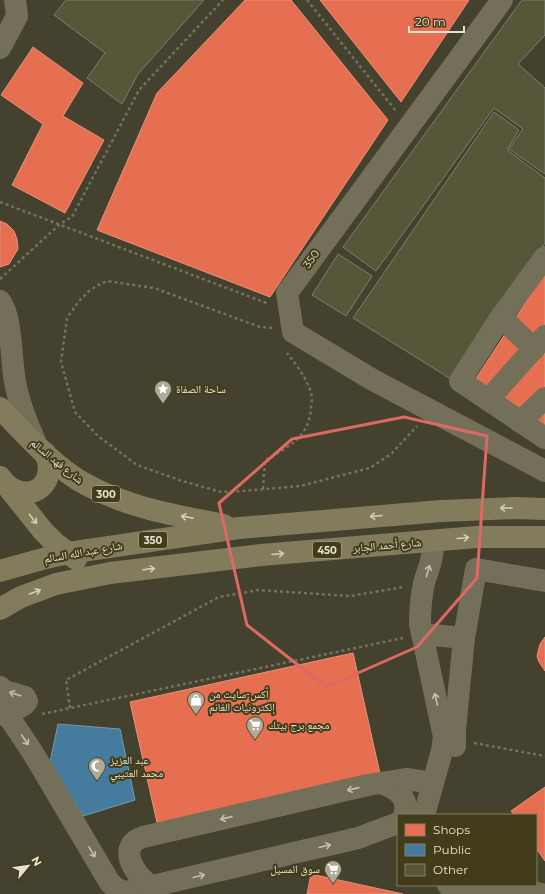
<svg xmlns="http://www.w3.org/2000/svg" width="545" height="894" font-family="Montserrat,'Noto Naskh Arabic',sans-serif">
<rect width="100%" height="100%" fill="#44412e"/>
<!-- shops -->
<g fill="#e76f51" stroke="#e79277">
<path d="M245,0H291L388,120L270,297L97,230L157,93Z"/>
<path d="M320,0H469L401,102Z"/>
<path d="M33,47L83,83L63,116L104,140L65,213L12,185L43,124L1,95Z"/>
<path d="M0,221L7,224L14,231L17,239L18,249L9,264L0,267Z"/>
<path d="M545,273V428L475,380Z"/>
<path d="M545,637V671L539,662L537,656L540,644Z"/>
<path d="M353,653L381,778L158,827L130,702Z"/>
<path d="M545,787V861L536,848V815H514L511,811Z"/>
<path d="M311,874L403,894H307Z"/>
</g>
<!-- public -->
<path fill="#457b9d" stroke="#759aac" d="M58,724L120,729L135,800L83,816L50,762Z"/>
<!-- building -->
<g fill="#565639" stroke="#7d7e6e">
<path d="M66,0H204L138,74L122,104L87,78L105,53L54,15Z"/>
<path d="M522,0H545V35L518,64L545,88V174L509,149L523,129L494,108L376,271L343,247Z"/>
<path d="M494,112L519,130L507,150L545,178V243L454,381L353,318Z"/>
<path d="M338,254L372,276L346,316L312,295Z"/>
</g>
<g fill="none" stroke-linecap="round" stroke-linejoin="round">
<!-- path -->
<g stroke="#74715f" stroke-width="2.5" stroke-dasharray="3 3" stroke-linecap="butt">
<path d="M307,0L396,111"/>
<path d="M0,202L269,304"/>
<path d="M0,279L60,224L72,217L139,90L223,0"/>
<path d="M272,328L260,327L154,288L107,281L98,285L89,291L79,301L67,318L61,362L75,412L98,436L137,465L179,480L221,492L243,491L300,486L370,468L391,454L417,426"/>
<path d="M263,489L265,460C289,447 311,436 311,405C312,401 312,396 311,393C307,378 296,365 287,353"/>
<path d="M70,708L66,680L219,597L258,590L350,596L404,587"/>
<path d="M42,714L403,638"/>
<path d="M474,743L545,756"/>
</g>
<!-- minor -->
<g stroke="#746f59" stroke-width="22">
<path d="M502,0L287,293L293,332L373,380L545,471"/>
<path d="M0,48L17,16L15,0"/>
<path d="M545,257L501,317L460,381L545,438"/>
<path d="M0,301C12,316 11,361 15,382C19,404 28,425 37,446"/>
<path d="M501,317L534,349"/>
<path d="M488,400L545,336"/>
<path d="M520,422L545,398"/>
<path d="M422,634L464,638L476,569L545,581"/>
<path d="M0,687L5,691L25,697L27,701C21,711 10,708 0,708"/>
<path d="M0,710L11,720L33,753L110,883L117,889L127,892L358,838L398,823"/>
<path d="M455,746V730L464,638"/>
<path d="M383,784C397,789 410,798 404,815"/>
<path d="M424,815L442,751L444,737L420,624C420,610 421,597 424,583C428,569 435,556 432,541"/>
<path d="M448,885L488,894"/>
<path d="M498,885L541,894"/>
<path d="M153,887C140,881 119,854 135,841C137,839 141,838 143,837L368,785L406,779L433,783"/>
</g>
<!-- major -->
<g stroke="#827c5c" stroke-width="22">
<path d="M0,408C25,434 55,468 87,485C132,509 175,515 224,525"/>
<path d="M0,477L43,531L55,543L76,559"/>
<path d="M7,485C32,505 59,482 45,453"/>
<path d="M0,571L46,558L68,553L239,528L441,511L516,508L545,509"/>
<path d="M0,609L21,597L56,584L110,573L261,555L477,537H545"/>
</g>
</g>
<!-- one-way arrows -->
<defs><path id="oneway-shaft" d="M-6 0H5M1.5-3L5.5 0L1.5 3" fill="none" stroke-width="1.6" stroke-linecap="round" stroke-linejoin="round"/></defs>
<g stroke="#d2ceb8">
<use href="#oneway-shaft" transform="translate(506 508) rotate(179)"/>
<use href="#oneway-shaft" transform="translate(376 516) rotate(175)"/>
<use href="#oneway-shaft" transform="translate(187 517) rotate(-169)"/>
<use href="#oneway-shaft" transform="translate(33 519) rotate(51)"/>
<use href="#oneway-shaft" transform="translate(463 538) rotate(-5)"/>
<use href="#oneway-shaft" transform="translate(278 554) rotate(-5)"/>
<use href="#oneway-shaft" transform="translate(149 569) rotate(-7)"/>
<use href="#oneway-shaft" transform="translate(35 592) rotate(-20)"/>
</g>
<g stroke="#c4c0ac">
<use href="#oneway-shaft" transform="translate(428 571) rotate(-74)"/>
<use href="#oneway-shaft" transform="translate(15 694) rotate(-162)"/>
<use href="#oneway-shaft" transform="translate(436 699) rotate(-103)"/>
<use href="#oneway-shaft" transform="translate(25 740) rotate(56)"/>
<use href="#oneway-shaft" transform="translate(353 789) rotate(167)"/>
<use href="#oneway-shaft" transform="translate(226 818) rotate(167)"/>
<use href="#oneway-shaft" transform="translate(325 846) rotate(-14)"/>
<use href="#oneway-shaft" transform="translate(92 852) rotate(59)"/>
<use href="#oneway-shaft" transform="translate(199 876) rotate(-14)"/>
</g>
<!-- marked area -->
<path fill="none" stroke="#dc6962" stroke-width="3" stroke-linejoin="round" d="M404,417L487,436L477,578L417,647L326,687L247,625L219,503L292,439Z"/>
<!-- icons -->
<defs>
<g id="sight-pin" transform="scale(0.9)"><path d="M0 17L-7.5 6A9.5 9.5 0 1 1 7.5 6Z" fill="#adaa97" stroke="#433c1a"/><path d="M0-6L1.8-2.2L6-1.7L2.9 1.2L3.7 5.4L0 3.3L-3.7 5.4L-2.9 1.2L-6-1.7L-1.8-2.2Z" fill="#fff"/></g>
<g id="shop-pin" transform="scale(0.9)"><path d="M0 17L-7.5 6A9.5 9.5 0 1 1 7.5 6Z" fill="#adaa97" stroke="#433c1a"/><path d="M-5-2.5h2.3a2.7 3.5 0 0 1 5.4 0H5L5.5 6h-11ZM-1.5-2.5h3a1.5 2.3 0 0 0-3 0Z" fill="#fff"/></g>
<g id="supermarket-pin" transform="scale(0.9)"><path d="M0 17L-7.5 6A9.5 9.5 0 1 1 7.5 6Z" fill="#adaa97" stroke="#433c1a"/><path d="M-6-5.5h2.5l.6 2H6L4.5 2H-2.5L-4.4-4H-6ZM-1.5 3.2a1.3 1.3 0 1 0 .1 0ZM3 3.2a1.3 1.3 0 1 0 .1 0Z" fill="#fff"/></g>
<g id="mosque-pin" transform="scale(0.9)"><path d="M0 17L-7.5 6A9.5 9.5 0 1 1 7.5 6Z" fill="#adaa97" stroke="#433c1a"/><path d="M3.5-4.9A6 6 0 1 0 3.5 4.9A5 5 0 1 1 3.5-4.9Z" fill="#fff"/></g>
</defs>
<g fill-rule="evenodd">
<use href="#sight-pin" x="163" y="389"/>
<use href="#shop-pin" x="196" y="700"/>
<use href="#supermarket-pin" x="255" y="725"/>
<use href="#mosque-pin" x="97" y="766"/>
<use href="#supermarket-pin" x="333" y="869"/>
</g>
<g text-anchor="middle" stroke-width="4" stroke-linejoin="round" paint-order="stroke">
<!-- shield labels -->
<g fill="#433c1a" stroke="#b5b099" stroke-width="1">
<rect x="92" y="486" width="28" height="16" rx="3"/>
<rect x="139" y="532" width="28" height="16" rx="3"/>
<rect x="313" y="542" width="28" height="16" rx="3"/>
</g>
<g font-size="10" font-weight="bold" fill="#e6e2cf">
<text x="106" y="498">300</text>
<text x="153" y="544">350</text>
<text x="327" y="554">450</text>
</g>
<!-- street labels -->
<g font-size="11" fill="#e6e2cf" stroke="#433c1a">
<text transform="translate(311 259) rotate(-54)" y="4">350</text>
<text transform="translate(57 461) rotate(39)" y="4">شارع فهد السالم</text>
<text transform="translate(387 545) rotate(-5)" y="4">شارع أحمد الجابر</text>
<text transform="translate(83 552) rotate(-10)" y="4">شارع عبد الله السالم</text>
</g>
<!-- poi labels -->
<g font-size="11" fill="#e6e2cf" stroke="#433c1a" text-anchor="start">
<text x="176" y="393">ساحة الصفاة</text>
<text x="209" y="698">أكس-سايت من<tspan x="209" dy="13">إلكترونيات الغانم</tspan></text>
<text x="268" y="729">مجمع برج بيتك</text>
<text x="110" y="764">عبد العزيز<tspan x="110" dy="13">محمد العتيبي</tspan></text>
<text x="320" y="873" text-anchor="end">سوق المسيل</text>
</g>
</g>
<!-- legend -->
<rect x="397" y="814" width="140" height="72" fill="#433c1a" stroke="#847e62"/>
<rect x="405" y="824" width="20" height="12" fill="#e76f51" stroke="#847e62"/>
<text x="433" y="834" font-size="12" fill="#e6e2cf">Shops</text>
<rect x="405" y="844" width="20" height="12" fill="#457b9d" stroke="#847e62"/>
<text x="433" y="854" font-size="12" fill="#e6e2cf">Public</text>
<rect x="405" y="864" width="20" height="12" fill="#565639" stroke="#847e62"/>
<text x="433" y="874" font-size="12" fill="#e6e2cf">Other</text>
<!-- north arrow -->
<g transform="translate(28 866) rotate(61)" stroke="#433c1a" stroke-width="3" paint-order="stroke">
<path d="M0-3L7 15L0 10L-7 15Z" fill="#e6e2cf"/>
<text y="-6" font-size="11" font-weight="bold" text-anchor="middle" fill="#e6e2cf">N</text>
</g>
<!-- scale -->
<path d="M409 26v6h55v-6" fill="none" stroke="#e6e2cf" stroke-width="2"/>
<text x="415" y="26" font-size="12" fill="#e6e2cf" stroke="#433c1a" stroke-width="3" paint-order="stroke">20 m</text>
</svg>
